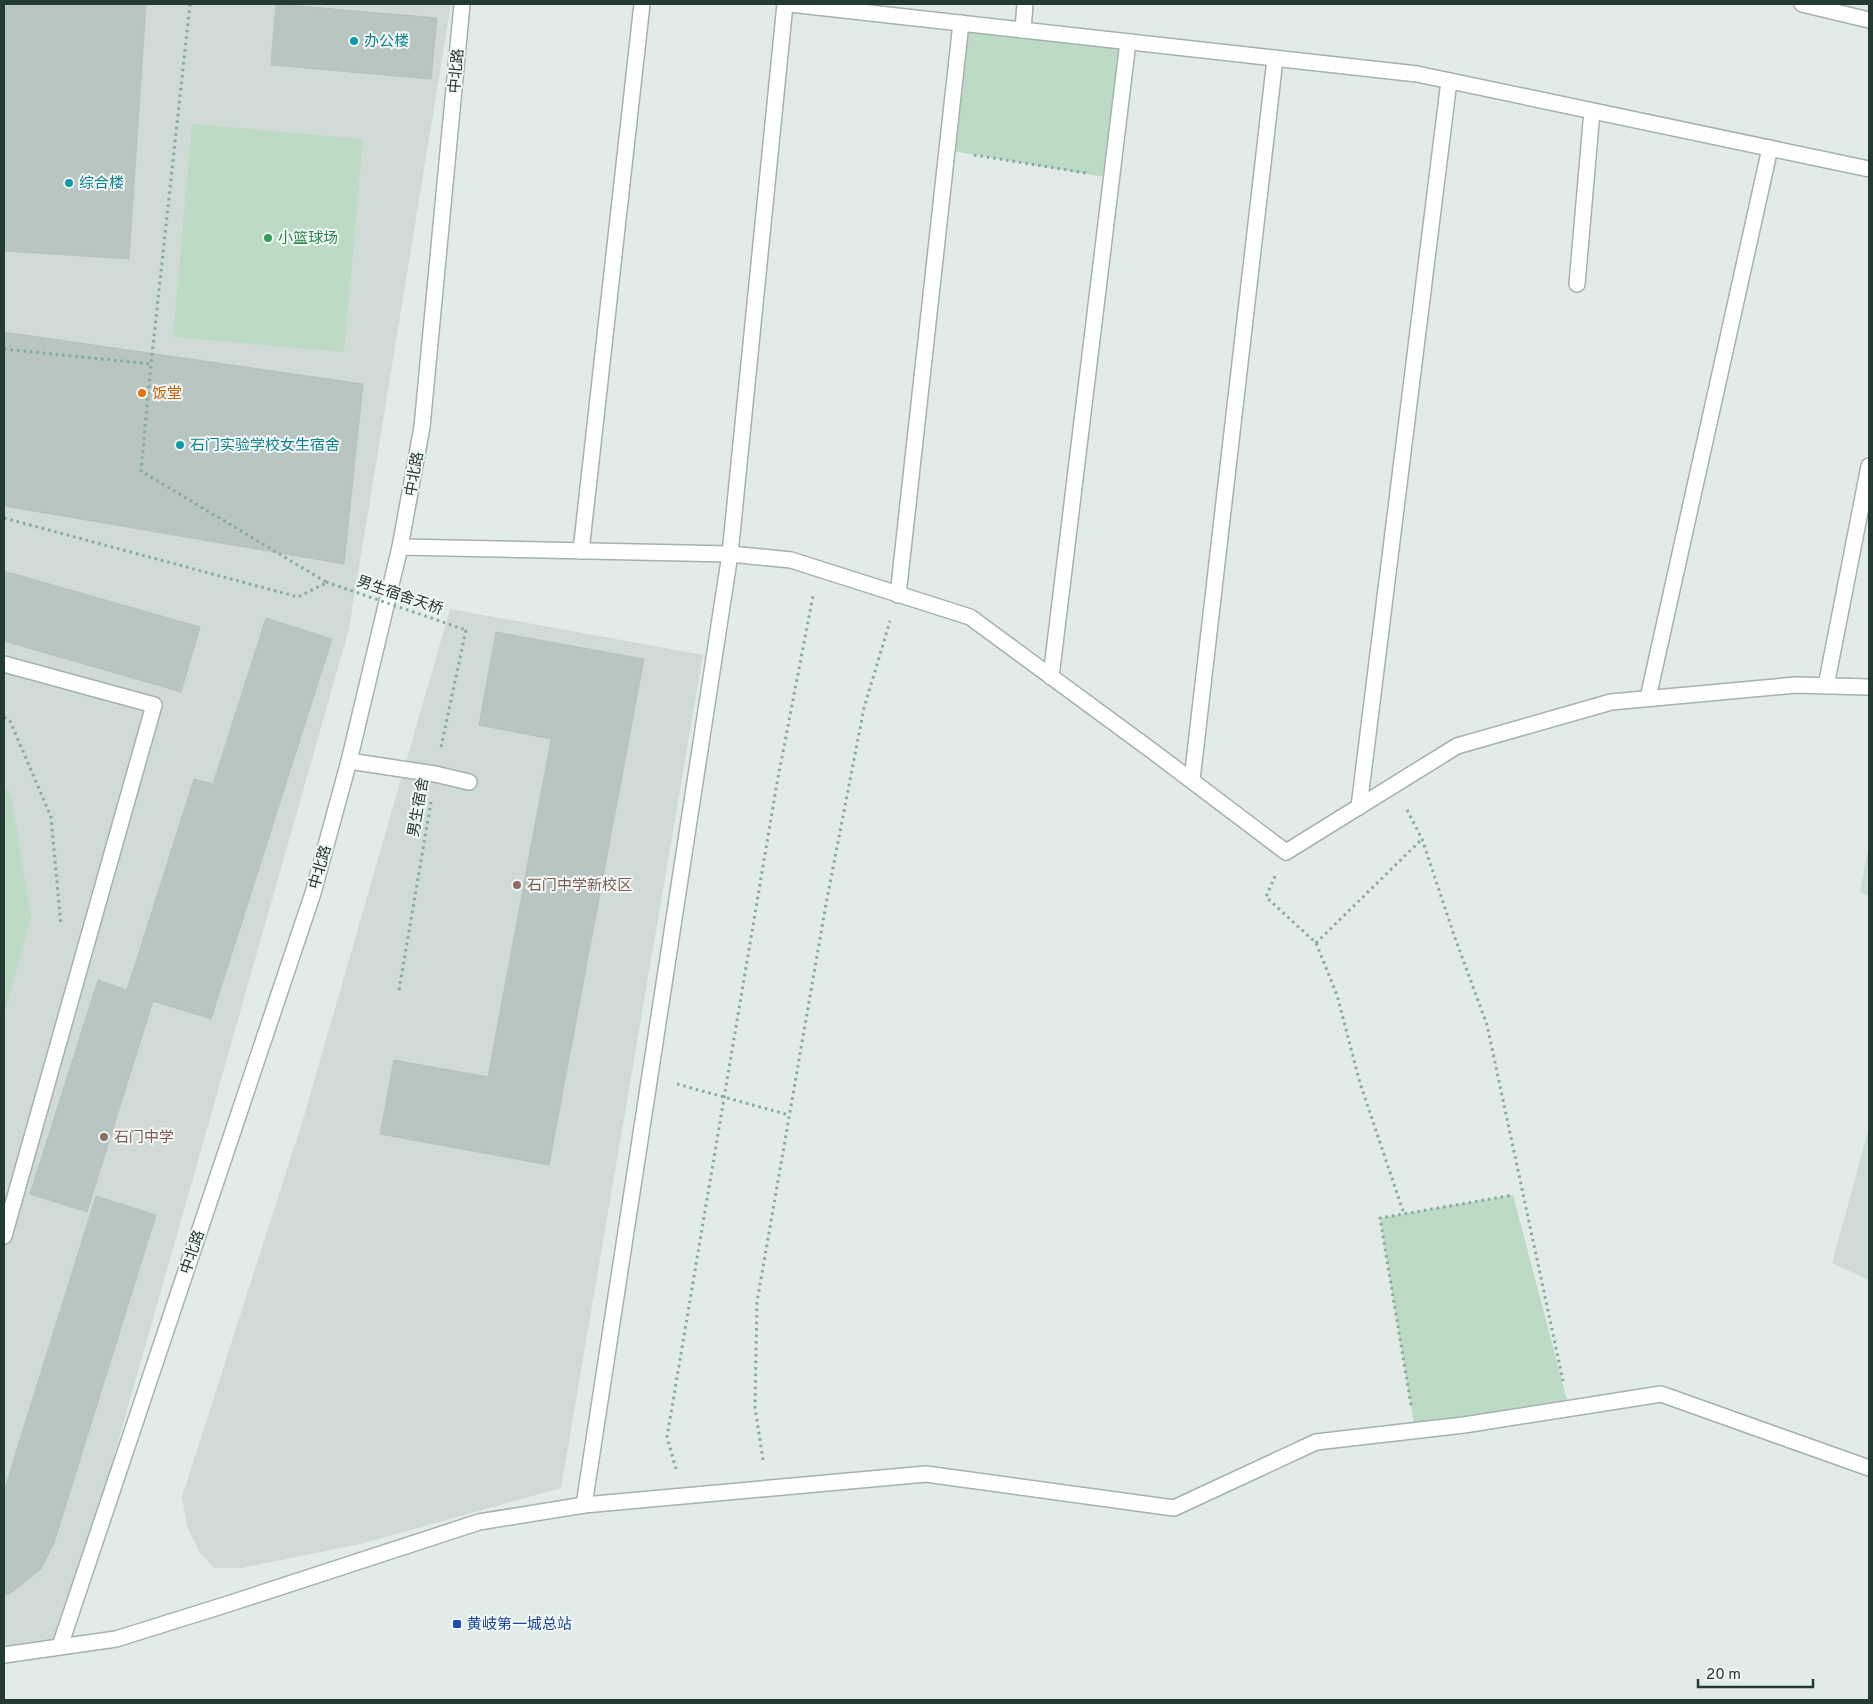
<svg xmlns="http://www.w3.org/2000/svg" width="1873" height="1704" font-family="Overpass,'Noto Sans SC',sans-serif">
<rect width="100%" height="100%" fill="#e2ebe7"/>
<!-- built -->
<g fill="#d0dad6">
<path d="M4,4H451L349,629L60,1646L4,1656Z"/>
<path d="M450,609L703,655L561,1488L360,1544L241,1568H214L200,1553L187,1526L182,1497L304,1116Z"/>
<path d="M1869,843V896L1860,892Z"/>
<path d="M1869,1128V1280L1832,1263Z"/>
</g>
<!-- green -->
<g fill="#bddac5">
<path d="M961,23L1128,42L1111,178L947,150Z"/>
<path d="M192,124L363,139L344,352L173,337Z"/>
<path d="M4,786L11,795L31,917L4,1016Z"/>
<path d="M1513,1195L1569,1408L1415,1430L1380,1218Z"/>
</g>
<!-- building -->
<g fill="#b8c5c0" stroke="#b5c3be">
<path d="M4,4H146L129,259L4,251Z"/>
<path d="M276,4L437,18L431,79L271,65Z"/>
<path d="M4,332L363,384L344,564L4,506Z"/>
<path d="M4,571L200,627L181,692L4,641Z"/>
<path d="M266,618L332,639L211,1019L153,1001L87,1212L30,1194L98,980L127,990L194,779L213,784Z"/>
<path d="M496,632L644,659L549,1165L380,1134L394,1060L488,1077L551,739L479,725Z"/>
<path d="M96,1196L156,1215L54,1543L41,1569L12,1592L4,1596V1491Z"/>
</g>
<g fill="none" stroke-linecap="round" stroke-linejoin="round">
<!-- service casing -->
<g stroke="#a5b2ae" stroke-width="18">
<g id="service">
<path d="M4,664L154,705L4,1236"/>
<path d="M349,761L435,774L469,782"/>
</g>
</g>
<!-- minor casing -->
<g stroke="#a5b2ae" stroke-width="18">
<g id="minor">
<path d="M790,4L1417,74L1869,169"/>
<path d="M1023,30L1025,4"/>
<path d="M1577,284L1592,111"/>
<path d="M400,547L730,554L791,560L970,617L1155,753L1286,852L1457,746L1611,702L1796,685L1869,687"/>
<path d="M581,551L642,4"/>
<path d="M898,595L961,23"/>
<path d="M1051,677L1128,42"/>
<path d="M1826,686L1869,466"/>
<path d="M1648,698L1770,148"/>
<path d="M1192,780L1275,59"/>
<path d="M1359,807L1449,81"/>
<path d="M584,1505L730,554L785,4"/>
<path d="M60,1646L313,893L349,761L400,547L422,427L462,4"/>
<path d="M4,1655L116,1639L228,1604L479,1522L584,1505L926,1474L1174,1508L1316,1442L1464,1425L1661,1394L1869,1468"/>
</g>
</g>
<!-- tertiary casing -->
<g stroke="#a5b2ae" stroke-width="18">
<path id="tertiary" d="M1802,4L1869,20"/>
</g>
<!-- path -->
<g stroke="#86aba0" stroke-width="3" stroke-dasharray="2.5 4" stroke-linecap="butt">
<path d="M190,4L151,364L141,471L326,582"/>
<path d="M974,155L1086,173"/>
<path d="M4,349L151,364"/>
<path d="M4,518L298,597L326,583"/>
<path d="M4,717L10,721L51,817L61,926"/>
<path d="M441,747L466,630"/>
<path d="M1407,810L1422,839L1455,938L1487,1025L1563,1381"/>
<path d="M1275,876L1266,897L1316,943L1337,995L1360,1083L1404,1214"/>
<path d="M1316,943L1422,839"/>
<path d="M399,990L431,802"/>
<path d="M677,1084L789,1115"/>
<path d="M1411,1405L1380,1218L1513,1195"/>
<path d="M763,1460L755,1407L757,1302L826,904L864,708L890,621"/>
<path d="M676,1469L667,1437L777,783L813,596"/>
</g>
<!-- service -->
<use href="#service" stroke="#fff" stroke-width="15"/>
<!-- minor -->
<use href="#minor" stroke="#fff" stroke-width="15"/>
<!-- tertiary -->
<use href="#tertiary" stroke="#fff" stroke-width="15"/>
<!-- path-bridge -->
<path stroke="#86aba0" stroke-width="3" stroke-dasharray="2.5 4" stroke-linecap="butt" d="M326,582L466,630"/>
</g>
<!-- markers -->
<g fill="#0f9aa8" stroke="#f2f7f5" stroke-width="2">
<circle cx="354" cy="41" r="5"/>
<circle cx="69" cy="183" r="5"/>
<circle cx="180" cy="445" r="5"/>
</g>
<circle fill="#2e9e5b" stroke="#f2f7f5" stroke-width="2" cx="268" cy="238" r="5"/>
<circle fill="#e8710a" stroke="#f2f7f5" stroke-width="2" cx="142" cy="393" r="5"/>
<g fill="#8d6e63" stroke="#f2f7f5" stroke-width="2">
<circle cx="517" cy="885" r="5"/>
<circle cx="104" cy="1137" r="5"/>
</g>
<rect fill="#1a4fb4" stroke="#f2f7f5" stroke-width="2" x="452" y="1619" width="10" height="10" rx="2.5"/>
<g text-anchor="middle" stroke-width="4" stroke-linejoin="round" paint-order="stroke">
<!-- culture labels -->
<g font-size="15" fill="#0d838f" stroke="#f2f7f5" text-anchor="start">
<text x="364" y="46">办公楼</text>
<text x="79" y="188">综合楼</text>
<text x="190" y="450">石门实验学校女生宿舍</text>
</g>
<!-- street labels -->
<g font-size="15" fill="#243a34" stroke="#f2f7f5">
<text transform="translate(456 71) rotate(-85)" y="5">中北路</text>
<text transform="translate(414 474) rotate(-80)" y="5">中北路</text>
<text transform="translate(400 595) rotate(19)" y="5">男生宿舍天桥</text>
<text transform="translate(418 807) rotate(-80)" y="5">男生宿舍</text>
<text transform="translate(320 867) rotate(-74)" y="5">中北路</text>
<text transform="translate(192 1252) rotate(-71)" y="5">中北路</text>
</g>
<!-- leisure labels -->
<g font-size="15" fill="#27864d" stroke="#f2f7f5" text-anchor="start">
<text x="278" y="243">小篮球场</text>
</g>
<!-- food labels -->
<g font-size="15" fill="#c56008" stroke="#f2f7f5" text-anchor="start">
<text x="152" y="398">饭堂</text>
</g>
<!-- education labels -->
<g font-size="15" fill="#785e54" stroke="#f2f7f5" text-anchor="start">
<text x="527" y="890">石门中学新校区</text>
<text x="114" y="1142">石门中学</text>
</g>
<!-- transit labels -->
<g font-size="15" fill="#164399" stroke="#f2f7f5" text-anchor="start">
<text x="467" y="1629">黄岐第一城总站</text>
</g>
</g>
<!-- border -->
<rect width="1873" height="1704" fill="none" stroke="#243a34" stroke-width="10"/>
<!-- scale -->
<path d="M1698 1679v8h115v-8" fill="none" stroke="#243a34" stroke-width="2.5"/>
<text x="1706" y="1679" font-size="15" fill="#243a34" stroke="#f2f7f5" stroke-width="4" paint-order="stroke">20 m</text>
</svg>
